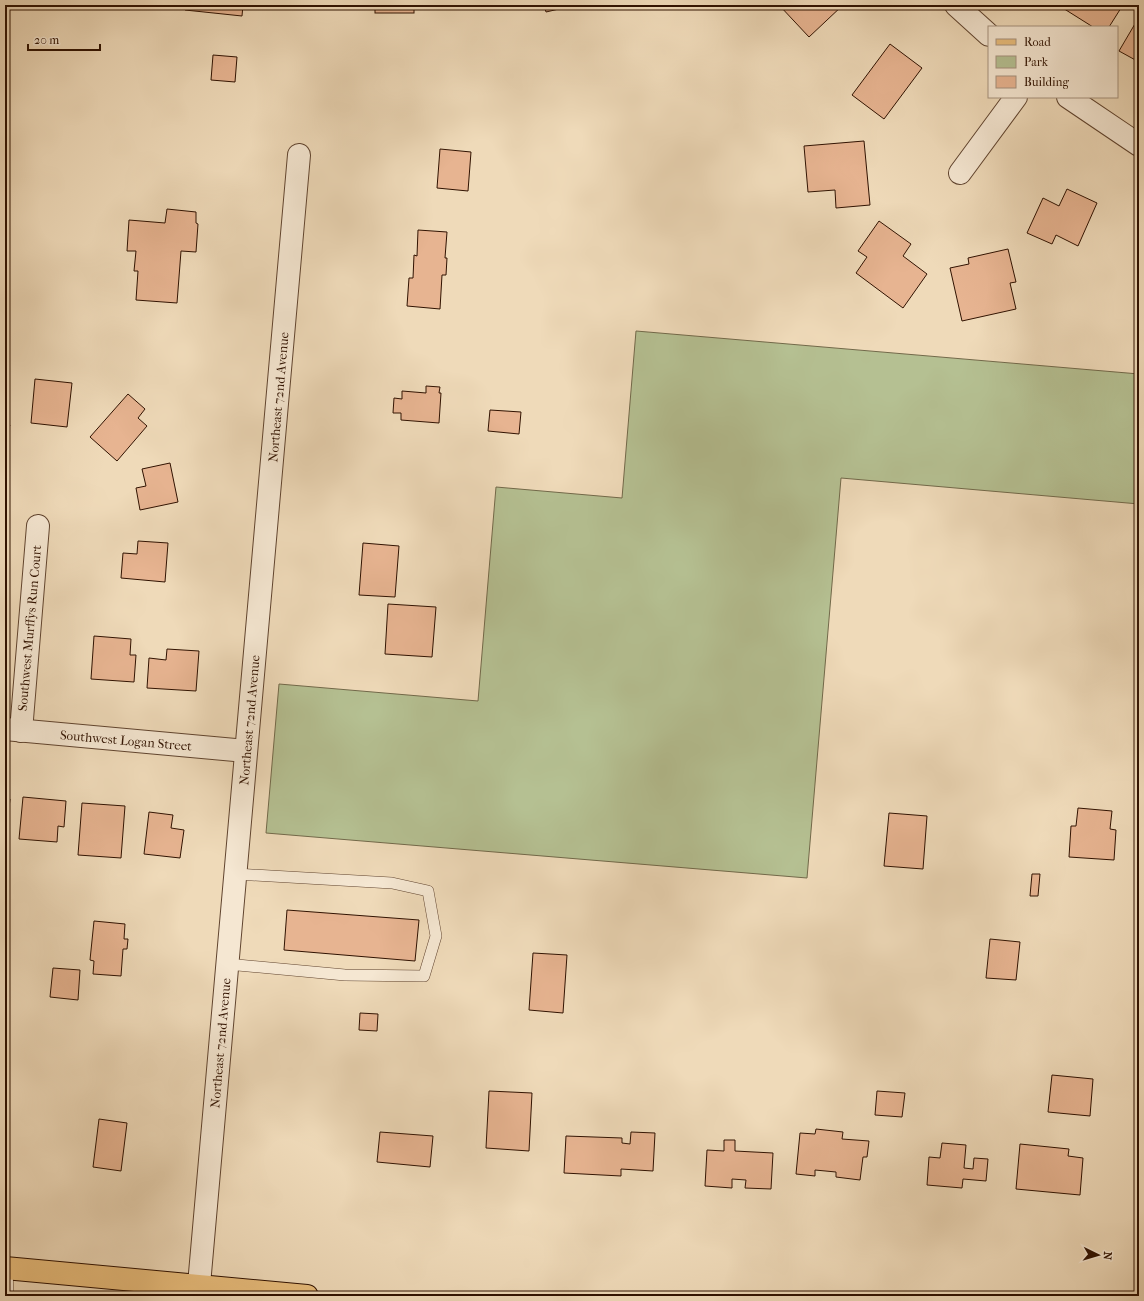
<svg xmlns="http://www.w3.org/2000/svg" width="1144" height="1301" font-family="'IM FELL French Canon',serif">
<rect width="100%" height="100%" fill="#efdab9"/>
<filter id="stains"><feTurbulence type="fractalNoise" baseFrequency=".005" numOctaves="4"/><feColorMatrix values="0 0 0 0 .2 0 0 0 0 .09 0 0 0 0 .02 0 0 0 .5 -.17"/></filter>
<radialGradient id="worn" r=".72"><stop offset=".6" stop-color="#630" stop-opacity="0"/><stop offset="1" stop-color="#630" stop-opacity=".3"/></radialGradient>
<!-- green -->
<path fill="#b5c092" stroke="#72694a" d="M636,331L1139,374V504L841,478L807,878L266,833L279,684L478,701L496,487L622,498Z"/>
<!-- building -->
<g fill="#e7b491" stroke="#301201">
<path d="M185,5H243L242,16L185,10Z"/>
<rect x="375" y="5" width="39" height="8"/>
<path d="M455,5H493L455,9Z"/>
<path d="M544,5H576L546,12Z"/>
<path d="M779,5H843L809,37Z"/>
<path d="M1058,5H1117L1121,8L1109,27H1093Z"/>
<path d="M1139,17V62L1119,51Z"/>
<path d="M890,44L922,68L884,119L852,95Z"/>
<path d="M213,55L237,57L235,82L211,80Z"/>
<path d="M864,141L870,205L836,208L835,190L808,192L804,146Z"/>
<path d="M440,149L471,152L468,191L437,188Z"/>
<path d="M1067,189L1097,203L1078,246L1056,235L1052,244L1027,233L1043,198L1059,206Z"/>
<path d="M167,209L196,212V223L198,224L196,252L181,251L177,303L136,300L138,271H134L136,251H127L129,220L165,223Z"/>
<path d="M879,221L911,244L903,256L927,274L903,308L856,273L867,257L858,251Z"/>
<path d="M418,230L447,232L445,258H447L446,275H442L440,309L407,306L409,278H413L414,255L417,256Z"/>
<path d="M1008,249L1016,282L1010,283L1016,309L962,321L950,268L969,264L968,258Z"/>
<path d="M1139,260V270L1135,267Z"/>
<path d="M35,379L72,383L67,427L31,423Z"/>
<path d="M426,386L440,387L439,393H441L439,423L401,420V413H393L394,398L402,399V391L426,393Z"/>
<path d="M128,394L145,409L138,418L147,426L117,461L90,437Z"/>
<path d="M490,410L521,412L519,434L488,431Z"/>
<path d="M5,415L10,426L5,428Z"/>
<path d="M170,463L178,502L140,510L136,488L146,486L142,469Z"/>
<path d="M138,541L168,543L165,582L121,578L123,553L137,554Z"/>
<path d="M363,543L399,546L395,597L359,595Z"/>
<path d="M388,604L436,607L432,657L385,654Z"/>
<path d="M94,636L131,639L130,655H136L134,682L91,679Z"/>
<path d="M167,649L199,651L196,691L147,688L149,658L166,660Z"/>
<path d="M23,797L66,801L64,827L58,826L57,842L19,839Z"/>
<path d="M5,798L10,799L7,827H5Z"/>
<path d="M82,803L125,806L121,858L78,855Z"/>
<path d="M1078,808L1112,811L1110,829L1116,830L1114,860L1069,857L1071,826H1076Z"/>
<path d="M149,812L173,815L171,828L184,830L180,858L144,854Z"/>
<path d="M889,813L927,816L923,869L884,866Z"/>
<path d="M1032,874H1040L1038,896H1030Z"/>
<path d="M287,910L419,920L415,961L284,950Z"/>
<path d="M94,921L125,924L124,939H128L127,949H123L121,976L93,974L94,961L90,960Z"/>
<path d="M990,939L1020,942L1016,980L986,978Z"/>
<path d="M533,953L567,955L563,1013L529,1010Z"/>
<path d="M53,968L80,970L78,1000L50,997Z"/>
<path d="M360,1013L378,1014L377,1031L359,1030Z"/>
<path d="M1052,1075L1093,1079L1090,1116L1048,1112Z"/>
<path d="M489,1091L532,1093L529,1151L486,1148Z"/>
<path d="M877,1091L905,1093L902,1117L875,1115Z"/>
<path d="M99,1119L127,1123L121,1171L93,1167Z"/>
<path d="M816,1129L843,1132L842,1139L869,1141L867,1157H863L860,1180L836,1177V1172L815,1170V1176L796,1174L800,1133L815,1134Z"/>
<path d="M380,1132L433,1136L430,1167L377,1162Z"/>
<path d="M631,1132L655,1133L653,1171L621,1169V1176L564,1173L566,1136L622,1138V1143L630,1144Z"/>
<path d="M724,1140H735V1151L773,1153L771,1189L745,1188L746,1180L732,1179V1188L705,1186L707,1150L724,1151Z"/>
<path d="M942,1143L966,1145L964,1168L973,1169L974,1158L988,1159L986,1181L963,1179L962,1188L927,1185L929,1157L940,1158Z"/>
<path d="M1020,1144L1069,1149L1068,1156L1083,1158L1080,1195L1016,1189Z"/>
</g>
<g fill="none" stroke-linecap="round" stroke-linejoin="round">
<!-- service casing -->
<g stroke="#60442f" stroke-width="12">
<g id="service">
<path d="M227,964L345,975L424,976L436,936L428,891L392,883L236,874"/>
<path d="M7,1268L8,1296"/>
</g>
</g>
<!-- minor casing -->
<g stroke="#60442f" stroke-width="24">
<g id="minor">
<path d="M956,5L989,35"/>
<path d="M1068,97L1139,145"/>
<path d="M960,173L1016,97"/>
<path d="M5,729L246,751"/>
<path d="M21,731L38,526"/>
<path d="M198,1296L299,155"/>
</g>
</g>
<!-- primary casing -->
<g stroke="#301201" stroke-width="24">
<path id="primary" d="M5,1268L307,1296"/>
</g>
<!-- service -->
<use href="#service" stroke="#f5e7d2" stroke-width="11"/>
<!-- minor -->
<use href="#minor" stroke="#f5e7d2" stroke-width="22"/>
<!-- primary -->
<use href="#primary" stroke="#e8bd7c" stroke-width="22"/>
</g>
<g text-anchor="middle" stroke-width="3" stroke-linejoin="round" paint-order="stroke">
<!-- street labels -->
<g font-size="13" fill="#301201" stroke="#f5e7d2">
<text transform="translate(278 397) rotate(-85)" y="5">Northeast 72nd Avenue</text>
<text transform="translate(29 628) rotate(-85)" y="5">Southwest Murffys Run Court</text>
<text transform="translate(249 720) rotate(-85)" y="5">Northeast 72nd Avenue</text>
<text transform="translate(126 740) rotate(5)" y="5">Southwest Logan Street</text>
<text transform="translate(220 1043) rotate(-85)" y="5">Northeast 72nd Avenue</text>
</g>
</g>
<!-- margin -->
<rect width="1144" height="1301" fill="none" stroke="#efdab9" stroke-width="20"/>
<rect x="6" y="6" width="1132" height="1289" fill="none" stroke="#301201" stroke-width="2"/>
<rect x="10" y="10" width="1124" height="1281" fill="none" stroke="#301201"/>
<!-- legend -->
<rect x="988" y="26" width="130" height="72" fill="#f5e7d2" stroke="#a6927e"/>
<rect x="996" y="39" width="20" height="6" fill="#e8bd7c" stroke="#a6927e"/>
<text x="1024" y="46" font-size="12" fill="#301201">Road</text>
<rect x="996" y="56" width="20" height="12" fill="#b5c092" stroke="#a6927e"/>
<text x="1024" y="66" font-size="12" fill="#301201">Park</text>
<rect x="996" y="76" width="20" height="12" fill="#e7b491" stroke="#a6927e"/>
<text x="1024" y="86" font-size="12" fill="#301201">Building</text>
<!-- north arrow -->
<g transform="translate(1098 1255) rotate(95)" stroke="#f5e7d2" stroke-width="3" paint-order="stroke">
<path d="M0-3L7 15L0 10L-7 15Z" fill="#301201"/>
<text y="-6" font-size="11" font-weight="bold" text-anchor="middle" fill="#301201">N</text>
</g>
<!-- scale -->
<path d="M28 44v6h72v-6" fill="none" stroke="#301201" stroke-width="2"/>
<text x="34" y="44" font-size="12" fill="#301201" stroke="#f5e7d2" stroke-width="3" paint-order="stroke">20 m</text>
<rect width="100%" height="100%" filter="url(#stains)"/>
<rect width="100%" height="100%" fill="url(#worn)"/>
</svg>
